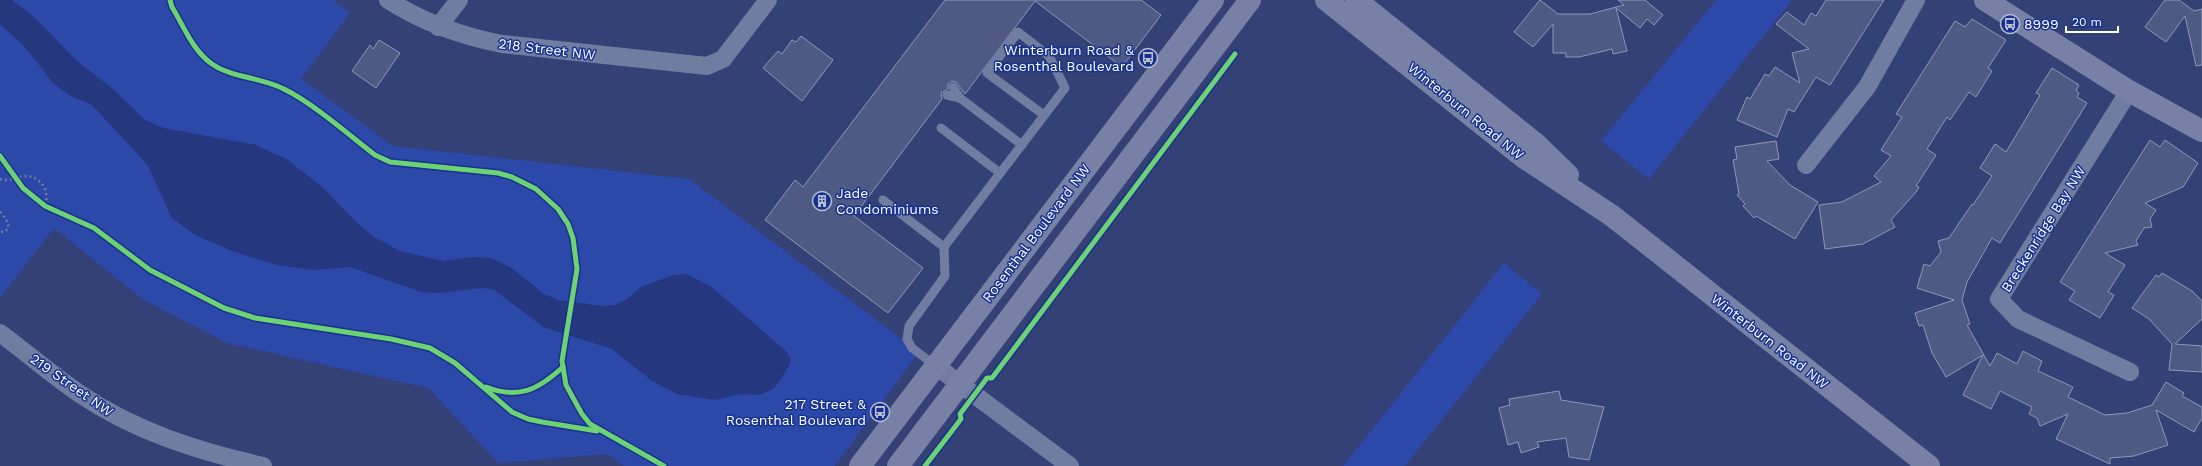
<svg xmlns="http://www.w3.org/2000/svg" width="2202" height="466" font-family="'Work Sans',sans-serif">
<rect width="100%" height="100%" fill="#334176"/>
<!-- green -->
<g fill="#2c48a8">
<path d="M0,0H333L350,13L301,79L393,146L689,179L919,352L835,466H624L607,454L498,463L428,388L227,343L142,299L54,228L0,298Z"/>
<path d="M1716,0H1792L1649,179L1601,141Z"/>
<path d="M1504,263L1542,294L1405,466H1343Z"/>
</g>
<!-- water -->
<path fill="#25377e" d="M0,0H12L35,18L78,62L113,89L145,120L164,128L256,145L288,160L322,187L358,224L374,237L400,251L444,261L472,257L491,258L510,267L544,294L558,300L602,306L615,305L627,299L641,287L657,281L674,275L687,274L713,288L785,350L791,359L789,366L779,382L773,389L760,395L741,394L715,400L677,394L652,381L612,349L543,327L493,289L481,288L439,293L421,292L350,267L313,270L276,265L232,251L195,235L172,218L148,166L135,151L91,104L72,97L53,83L25,47L0,24Z"/>
<!-- building -->
<g fill="#4e5a84" stroke="#9098b7">
<path d="M945,0H1141L1161,15L1122,67L1035,1L965,94L956,82L952,81L948,84V89L941,93L942,99L854,216L923,268L888,313L765,220L795,180L803,187Z"/>
<path d="M1540,0L1558,14H1590L1624,5L1618,0H1645L1663,15L1654,25L1647,19L1640,28L1616,8L1627,51L1613,54L1612,49L1579,57H1566V53H1553V24L1533,47L1514,32Z"/>
<path d="M1826,0H1884L1830,85L1816,77L1794,112L1788,109L1777,137L1737,120L1747,97L1750,99L1765,74L1769,76L1775,67L1800,83L1792,53L1809,49L1776,24L1787,12L1804,25L1811,13L1816,16Z"/>
<path d="M2165,0H2179L2194,11L2202,9V65L2196,66L2185,16L2166,42L2145,27Z"/>
<path d="M1972,19L2006,40L1988,68L1992,71L1976,97L1969,92L1950,120L1947,117L1927,149L1936,155L1916,186L1919,187L1916,192L1891,220L1895,227L1863,244L1825,249L1819,205L1842,202L1881,182L1874,176L1891,156L1881,150L1902,117L1896,114L1955,21L1965,27Z"/>
<path d="M801,36L833,60L802,101L763,68L778,51L782,54L792,40L796,42Z"/>
<path d="M379,40L400,53L376,88L352,71L370,45L373,49Z"/>
<path d="M2052,68L2079,85L2076,90L2079,93L2077,97L2087,103L2000,243L1992,238L1967,282L1962,300L1970,324L1967,325L1990,366L1997,353L2017,364L2023,351L2042,361L2038,371L2073,387L2068,397L2105,415L2127,413L2152,405L2166,382L2184,393L2182,396L2202,407V418L2194,432L2156,410L2168,445L2134,456L2110,458V464L2056,439L2068,414L2040,426L2037,418L2029,414L2032,407L2000,391L1991,409L1963,395L1983,355L1946,377L1932,353L1923,325L1919,326L1915,313L1954,300L1917,288L1924,264L1930,266L1941,252L1938,241L1949,238L1972,204L1973,205L1992,176L1980,168L1995,144L2006,152L2040,95L2036,93Z"/>
<path d="M2150,140L2160,147L2165,140L2198,163L2183,187L2145,203L2156,210L2150,219L2152,227L2144,228L2136,241L2138,245L2105,253L2125,265L2108,292L2114,295L2100,318L2069,300L2075,291L2060,282Z"/>
<path d="M1776,141L1779,159L1767,161L1790,185L1818,202L1795,239L1756,216L1754,218L1743,206L1745,204L1737,195L1739,194L1733,160L1737,159L1735,147Z"/>
<path d="M2162,273L2192,291L2202,301V319L2175,344L2202,346V372L2169,370L2172,344L2149,319L2132,308L2156,275L2159,277Z"/>
<path d="M1559,391L1561,400L1604,407L1589,460L1569,457L1566,438L1537,442L1539,447L1521,453L1518,442L1508,445L1499,408L1510,405L1509,399Z"/>
</g>
<g fill="none" stroke-linecap="round" stroke-linejoin="round">
<!-- path -->
<g stroke="#717ca1" stroke-width="2.5" stroke-dasharray="2 3" stroke-linecap="butt">
<path d="M0,179C10,182 16,177 25,176C42,176 50,192 45,206"/>
<path d="M0,212C6,218 15,231 0,232"/>
</g>
<!-- lane -->
<g stroke="#717ca1" stroke-width="9">
<path d="M953,87L960,98"/>
<path d="M947,95L960,98L1022,145"/>
<path d="M941,128L1000,173"/>
<path d="M883,200L944,247"/>
<path d="M936,366L912,348L907,339L909,326L945,276L944,247L1065,88L1049,56L1018,32L987,73L1044,115"/>
</g>
<!-- street -->
<g stroke="#717ca1" stroke-width="18">
<path d="M388,0C424,23 460,36 502,44L707,66L723,59L768,0"/>
<path d="M438,27L459,0"/>
<path d="M2129,91L1999,299L2018,319L2130,372"/>
<path d="M1806,165L1867,87L1916,0"/>
<path d="M0,333C27,353 52,375 80,394C136,432 198,451 263,466"/>
<path d="M936,366L1070,466"/>
</g>
<!-- secondary -->
<g stroke="#7781a5" stroke-width="22">
<path d="M1326,0L1523,157L1611,215L1929,466"/>
<path d="M1356,0L1535,143L1568,175"/>
<path d="M1985,0L2129,91L2202,131"/>
<path d="M860,466L1213,0"/>
<path d="M898,466L1250,0"/>
</g>
<!-- cycleway casing -->
<g stroke="#183291" stroke-width="8">
<g id="cycleway">
<path d="M170,0L172,7C183,25 193,51 212,64C232,78 261,77 284,89C314,104 348,134 375,155L390,162L498,173L512,177L536,189L558,209L568,224L573,238L577,269L562,361L566,385L582,414L590,424L664,466"/>
<path d="M0,156L23,188L45,206L94,228L150,270L224,308L255,318L391,339L430,348L455,363L512,412L528,419L542,422L597,431"/>
<path d="M486,387C519,400 539,389 563,367"/>
<path d="M925,466L961,419L960,414L987,378H992L1235,54"/>
</g>
</g>
<!-- cycleway -->
<use href="#cycleway" stroke="#6cd273" stroke-width="5"/>
</g>
<!-- icons -->
<defs>
<g id="bus-ring" transform="scale(1)"><circle r="9.5" fill="#183291" stroke="#b8bccf" stroke-width="1.5"/><path d="M-5-6H5V4H4V6H2V4H-2V6H-4V4H-5ZM-3.5-4V0h7V-4ZM-3.5 1.2v1.5H-2V1.2ZM2 1.2v1.5H3.5V1.2Z" fill="#b8bccf"/></g>
<g id="building-ring" transform="scale(1)"><circle r="9.5" fill="#183291" stroke="#b8bccf" stroke-width="1.5"/><path d="M-4-6H4V6H1V3H-1V6H-4ZM-2.5-4.3h1.7v1.8h-1.7ZM.8-4.3h1.7v1.8H.8ZM-2.5-1h1.7V.8h-1.7ZM.8-1h1.7V.8H.8Z" fill="#b8bccf"/></g>
</defs>
<g fill-rule="evenodd">
<use href="#bus-ring" x="2010" y="24"/>
<use href="#bus-ring" x="1148" y="58"/>
<use href="#building-ring" x="822" y="201"/>
<use href="#bus-ring" x="880" y="412"/>
</g>
<g text-anchor="middle" stroke-width="3" stroke-linejoin="round" paint-order="stroke">
<!-- poi labels -->
<g font-size="14" fill="#fff" stroke="#183291" text-anchor="start">
<text x="2024" y="29">8999</text>
<text x="1134" y="55" text-anchor="end">Winterburn Road &amp;<tspan x="1134" dy="16">Rosenthal Boulevard</tspan></text>
<text x="836" y="198">Jade<tspan x="836" dy="16">Condominiums</tspan></text>
<text x="866" y="409" text-anchor="end">217 Street &amp;<tspan x="866" dy="16">Rosenthal Boulevard</tspan></text>
</g>
<!-- street labels -->
<g font-size="14" fill="#fff" stroke="#183291">
<text transform="translate(547 49) rotate(7)" y="5">218 Street NW</text>
<text transform="translate(1466 111) rotate(39)" y="5">Winterburn Road NW</text>
<text transform="translate(2043 229) rotate(-58)" y="5">Breckenridge Bay NW</text>
<text transform="translate(1036 233) rotate(-53)" y="5">Rosenthal Boulevard NW</text>
<text transform="translate(1770 341) rotate(38)" y="5">Winterburn Road NW</text>
<text transform="translate(72 385) rotate(35)" y="5">219 Street NW</text>
</g>
</g>
<!-- scale -->
<path d="M2066 26v6h52v-6" fill="none" stroke="#ffffff" stroke-width="2"/>
<text x="2072" y="26" font-size="12" fill="#ffffff" stroke="#183291" stroke-width="3" paint-order="stroke">20 m</text>
</svg>
